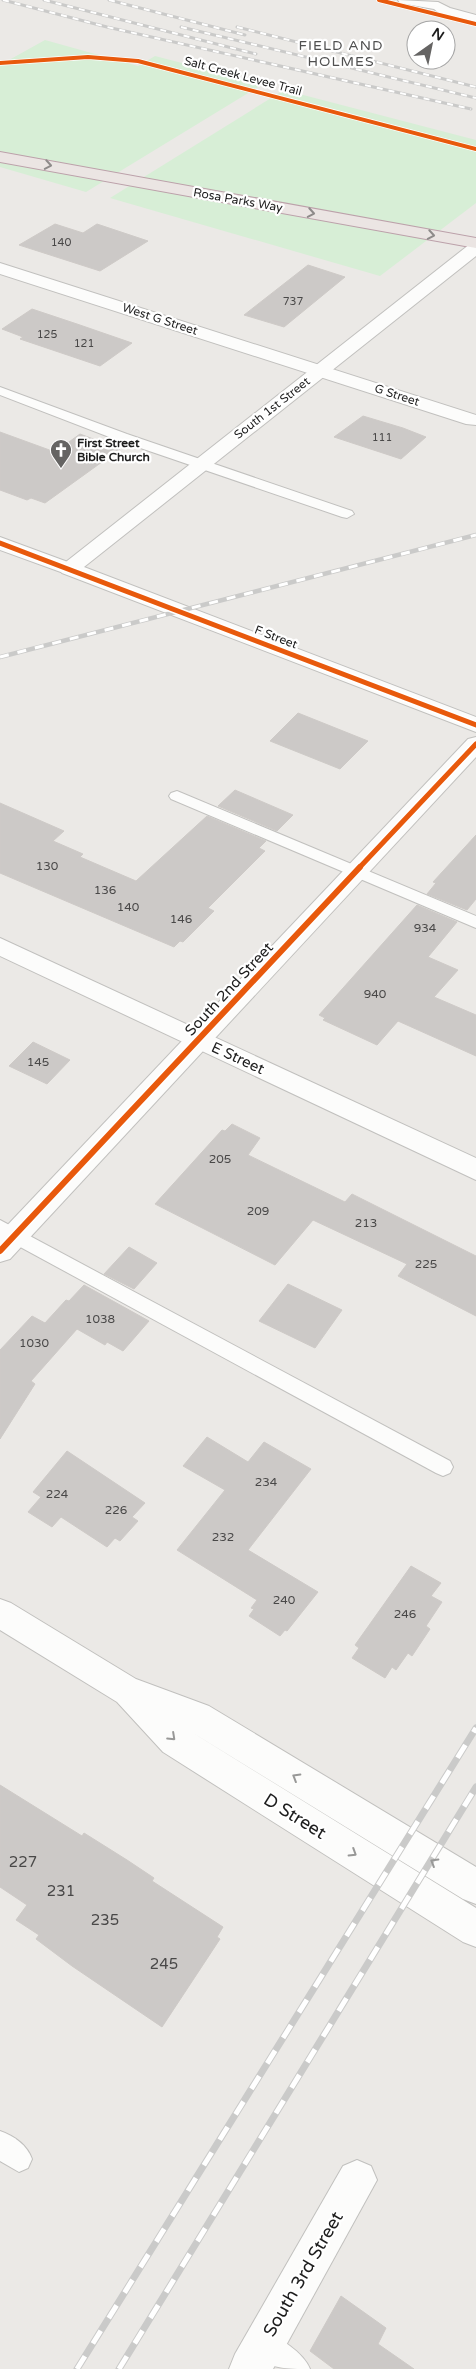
<svg xmlns="http://www.w3.org/2000/svg" width="476" height="2369" font-family="'Varela Round',sans-serif">
<rect width="100%" height="100%" fill="#ebe9e6"/>
<!-- park -->
<g fill="#d7eed6">
<path d="M45,40L138,66L155,56L263,84L86,192L0,167V65Z"/>
<path d="M284,90L476,140V203L380,276L110,198Z"/>
</g>
<!-- building -->
<g fill="#ccc9c7" stroke="#cecac7">
<path d="M55,224L83,233L97,224L148,241L100,271L19,245Z"/>
<path d="M308,265L345,277L284,327L244,315Z"/>
<path d="M32,309L77,324L132,343L100,366L20,339L23,337L2,329Z"/>
<path d="M363,416L403,428L426,437L401,459L334,437Z"/>
<path d="M0,432L55,452L80,434L120,449L45,503L31,498L27,500L0,490Z"/>
<path d="M298,713L368,741L340,769L270,741Z"/>
<path d="M235,790L293,815L277,831L218,806Z"/>
<path d="M0,803L64,831L53,841L83,854L80,857L136,881L207,816L266,841L259,848L265,851L208,908L214,911L183,942L180,941L174,947L0,873Z"/>
<path d="M476,835V899L467,910L427,894L436,883L433,882Z"/>
<path d="M417,905L457,922L428,957L458,970L434,997L476,1015V1056L398,1021L377,1045L323,1020L325,1018L319,1015Z"/>
<path d="M33,1042L70,1060L47,1084L9,1066Z"/>
<path d="M232,1124L260,1138L248,1155L345,1202L352,1194L476,1256V1316L398,1276L407,1264L313,1220L275,1265L155,1204L222,1130L225,1131Z"/>
<path d="M129,1247L157,1263L134,1289L104,1274Z"/>
<path d="M288,1284L342,1310L315,1348L259,1321Z"/>
<path d="M84,1285L149,1321L123,1351L107,1342L105,1345L77,1329L31,1381L35,1384L0,1439V1350L32,1316L45,1323L66,1300L69,1301Z"/>
<path d="M207,1437L248,1462L264,1442L311,1469L248,1550L318,1592L287,1631L285,1630L280,1636L249,1616L254,1609L251,1608L257,1600L177,1550L225,1490L183,1466Z"/>
<path d="M67,1451L145,1503L132,1517L138,1521L120,1541L115,1538L107,1547L61,1517L52,1527L28,1512L41,1497L33,1492Z"/>
<path d="M411,1566L441,1583L431,1596L442,1602L426,1626L430,1629L412,1656L408,1653L396,1670L392,1667L385,1678L352,1658L359,1648L355,1645Z"/>
<path d="M0,1785L82,1836L84,1833L127,1860L154,1878L152,1881L223,1927L217,1937L220,1939L162,2027L72,1966L36,1939L39,1935L16,1920L27,1905L0,1887Z"/>
<path d="M341,2296L386,2328L378,2344L414,2369H334L310,2351Z"/>
</g>
<g fill="none" stroke-linecap="round" stroke-linejoin="round">
<!-- service casing -->
<g stroke="#c1c0be" stroke-width="2">
<g id="service">
<path d="M0,387L127,434L352,511L354,514L347,518L342,517L117,440L0,395Z"/>
<path d="M177,791L476,916V928L171,799L169,796L171,793Z"/>
<path d="M0,1220L450,1461L453,1467L450,1473L443,1476L436,1473L0,1236Z"/>
<path d="M0,2131C14,2136 27,2145 32,2159L28,2168L19,2172L0,2161Z"/>
<path d="M263,2331C280,2338 303,2352 310,2369C284,2369 261,2369 249,2345L253,2335Z"/>
</g>
</g>
<!-- minor casing -->
<g stroke="#c1c0be" stroke-width="2">
<g id="minor">
<path d="M398,0L438,2L450,8L476,15V23L440,14L434,9L400,3Z"/>
<path d="M0,263L476,415V425L466,424L0,274Z"/>
<path d="M0,537L76,565L79,569L76,573L69,575L0,550Z"/>
<path d="M0,938L476,1158V1180L0,956Z"/>
<path d="M357,2160L371,2166L377,2180L273,2369H229L235,2354L343,2166Z"/>
</g>
</g>
<!-- tertiary casing -->
<g stroke="#c1c0be" stroke-width="2">
<g id="tertiary">
<path d="M476,243V256L84,567L476,717V732L62,573L59,569L62,565L470,244Z"/>
<path d="M476,737V757L10,1259L0,1262V1233L468,739Z"/>
<path d="M0,1599L11,1603L136,1679L209,1706L476,1867V1904L463,1899L185,1728L476,1908V1947L463,1942L163,1752L117,1702L0,1630Z"/>
</g>
</g>
<!-- trunk casing -->
<g stroke="#bca1aa" stroke-width="2">
<path id="trunk" d="M0,152L476,238V248L0,162Z"/>
</g>
<!-- service -->
<use href="#service" fill="#fcfcfb" fill-rule="evenodd"/>
<!-- minor -->
<use href="#minor" fill="#fcfcfb" fill-rule="evenodd"/>
<!-- tertiary -->
<use href="#tertiary" fill="#fcfcfb" fill-rule="evenodd"/>
<!-- trunk -->
<use href="#trunk" fill="#ebe5e3" fill-rule="evenodd"/>
<!-- rail-far2 casing -->
<g stroke="#cacac9" stroke-width="3">
<g id="rail-far2">
<path d="M3,0L107,27L471,109"/>
<path d="M44,0L256,54"/>
<path d="M109,0L245,35"/>
<path d="M181,27L476,98"/>
<path d="M237,27L476,87"/>
</g>
</g>
<!-- rail-far1 casing -->
<g stroke="#cacac9" stroke-width="4.5">
<path id="rail-far1" d="M0,657L476,535"/>
</g>
<!-- rail casing -->
<g stroke="#cacac9" stroke-width="7">
<g id="rail">
<path d="M77,2369L476,1728"/>
<path d="M119,2369L476,1787"/>
</g>
</g>
<!-- rail-far2 -->
<use href="#rail-far2" stroke="#fff" stroke-width="2" stroke-dasharray="6" stroke-linecap="butt"/>
<!-- rail-far1 -->
<use href="#rail-far1" stroke="#fff" stroke-width="3" stroke-dasharray="9" stroke-linecap="butt"/>
<!-- rail -->
<use href="#rail" stroke="#fff" stroke-width="5" stroke-dasharray="15" stroke-linecap="butt"/>
<!-- cycleway-far2 casing -->
<g stroke="#fff" stroke-width="5.5">
<g id="cycleway-far2">
<path d="M379,0L476,24"/>
<path d="M0,63L88,57L138,61L476,149"/>
</g>
</g>
<!-- cycleway-far1 casing -->
<g stroke="#fff" stroke-width="8">
<g id="cycleway-far1">
<path d="M0,543L476,725"/>
<path d="M359,868L476,744"/>
</g>
</g>
<!-- cycleway casing -->
<g stroke="#fff" stroke-width="9">
<path id="cycleway" d="M0,1251L360,867"/>
</g>
<!-- cycleway-far2 -->
<use href="#cycleway-far2" stroke="#e8590c" stroke-width="4"/>
<!-- cycleway-far1 -->
<use href="#cycleway-far1" stroke="#e8590c" stroke-width="5"/>
<!-- cycleway -->
<use href="#cycleway" stroke="#e8590c" stroke-width="6"/>
</g>
<!-- one-way arrows -->
<defs><path id="oneway-chevron" d="M-2-3.5L2.5 0L-2 3.5" fill="none" stroke-width="1.6" stroke-linecap="round" stroke-linejoin="round" transform="scale(1.25)"/></defs>
<g stroke="#8e8b8a">
<use href="#oneway-chevron" transform="translate(48 165) rotate(10)"/>
<use href="#oneway-chevron" transform="translate(311 213) rotate(10)"/>
<use href="#oneway-chevron" transform="translate(431 235) rotate(10)"/>
</g>
<g stroke="#989897">
<use href="#oneway-chevron" transform="translate(172 1737) rotate(43)"/>
<use href="#oneway-chevron" transform="translate(296 1777) rotate(-149)"/>
<use href="#oneway-chevron" transform="translate(353 1853) rotate(32)"/>
<use href="#oneway-chevron" transform="translate(434 1862) rotate(-149)"/>
</g>
<!-- icons -->
<defs>
<g id="church-pin" transform="scale(1.125)"><path d="M0 17L-7.5 6A9.5 9.5 0 1 1 7.5 6Z" fill="#656463" stroke="#fff"/><path d="M-1.2-6h2.4v3.5h3.3v2.4h-3.3V6h-2.4V-.1h-3.3v-2.4h3.3Z" fill="#fff"/></g>
</defs>
<g fill-rule="evenodd">
<use href="#church-pin" x="61" y="450"/>
</g>
<g text-anchor="middle" stroke-width="4.5" stroke-linejoin="round" paint-order="stroke">
<!-- far-number labels -->
<g font-size="11" fill="#494848">
<text x="61" y="246">140</text>
<text x="293" y="305">737</text>
<text x="47" y="338">125</text>
<text x="84" y="347">121</text>
<text x="382" y="441">111</text>
</g>
<!-- far-street labels -->
<g font-size="12" fill="#1d1d1d" stroke="#fff">
<text transform="translate(243 76) rotate(15)" y="4">Salt Creek Levee Trail</text>
<text transform="translate(238 200) rotate(10)" y="4">Rosa Parks Way</text>
<text transform="translate(160 319) rotate(18)" y="4">West G Street</text>
<text transform="translate(397 395) rotate(18)" y="4">G Street</text>
<text transform="translate(272 408) rotate(-38)" y="4">South 1st Street</text>
<text transform="translate(276 637) rotate(21)" y="4">F Street</text>
</g>
<!-- far-poi labels -->
<g font-size="12" font-weight="bold" fill="#1d1d1d" stroke="#fff" text-anchor="start">
<text x="77" y="447">First Street<tspan x="77" dy="14">Bible Church</tspan></text>
</g>
<!-- number labels -->
<g font-size="12" fill="#494848">
<text x="47" y="870">130</text>
<text x="105" y="894">136</text>
<text x="128" y="911">140</text>
<text x="181" y="923">146</text>
<text x="425" y="932">934</text>
<text x="375" y="998">940</text>
<text x="38" y="1066">145</text>
<text x="220" y="1163">205</text>
<text x="258" y="1215">209</text>
<text x="366" y="1227">213</text>
<text x="426" y="1268">225</text>
<text x="100" y="1323">1038</text>
<text x="34" y="1347">1030</text>
<text x="266" y="1486">234</text>
<text x="57" y="1498">224</text>
<text x="116" y="1514">226</text>
<text x="223" y="1541">232</text>
<text x="284" y="1604">240</text>
<text x="405" y="1618">246</text>
</g>
<!-- far-neighbourhood labels -->
<g font-size="14" letter-spacing="1" fill="#505050" stroke="#fff">
<text x="341" y="50">FIELD AND<tspan x="341" dy="16">HOLMES</tspan></text>
</g>
<!-- street labels -->
<g font-size="15" fill="#1d1d1d" stroke="#fff">
<text transform="translate(229 989) rotate(-47)" y="5">South 2nd Street</text>
<text transform="translate(238 1058) rotate(25)" y="5">E Street</text>
</g>
<!-- near-number labels -->
<g font-size="15" fill="#494848">
<text x="23" y="1867">227</text>
<text x="61" y="1896">231</text>
<text x="105" y="1925">235</text>
<text x="164" y="1969">245</text>
</g>
<!-- near-street labels -->
<g font-size="18" fill="#1d1d1d" stroke="#fff">
<text transform="translate(295 1816) rotate(32)" y="6">D Street</text>
<text transform="translate(303 2274) rotate(-60)" y="6">South 3rd Street</text>
</g>
</g>
<!-- north arrow -->
<g transform="translate(431 45) rotate(33)"><circle r="24" fill="#ffffff" stroke="#a5a5a5"/>
<path d="M0-4L9 19L0 12L-9 19Z" fill="#656463"/>
<text y="-8" font-size="14" font-weight="bold" text-anchor="middle" fill="#1d1d1d">N</text>
</g>
</svg>
